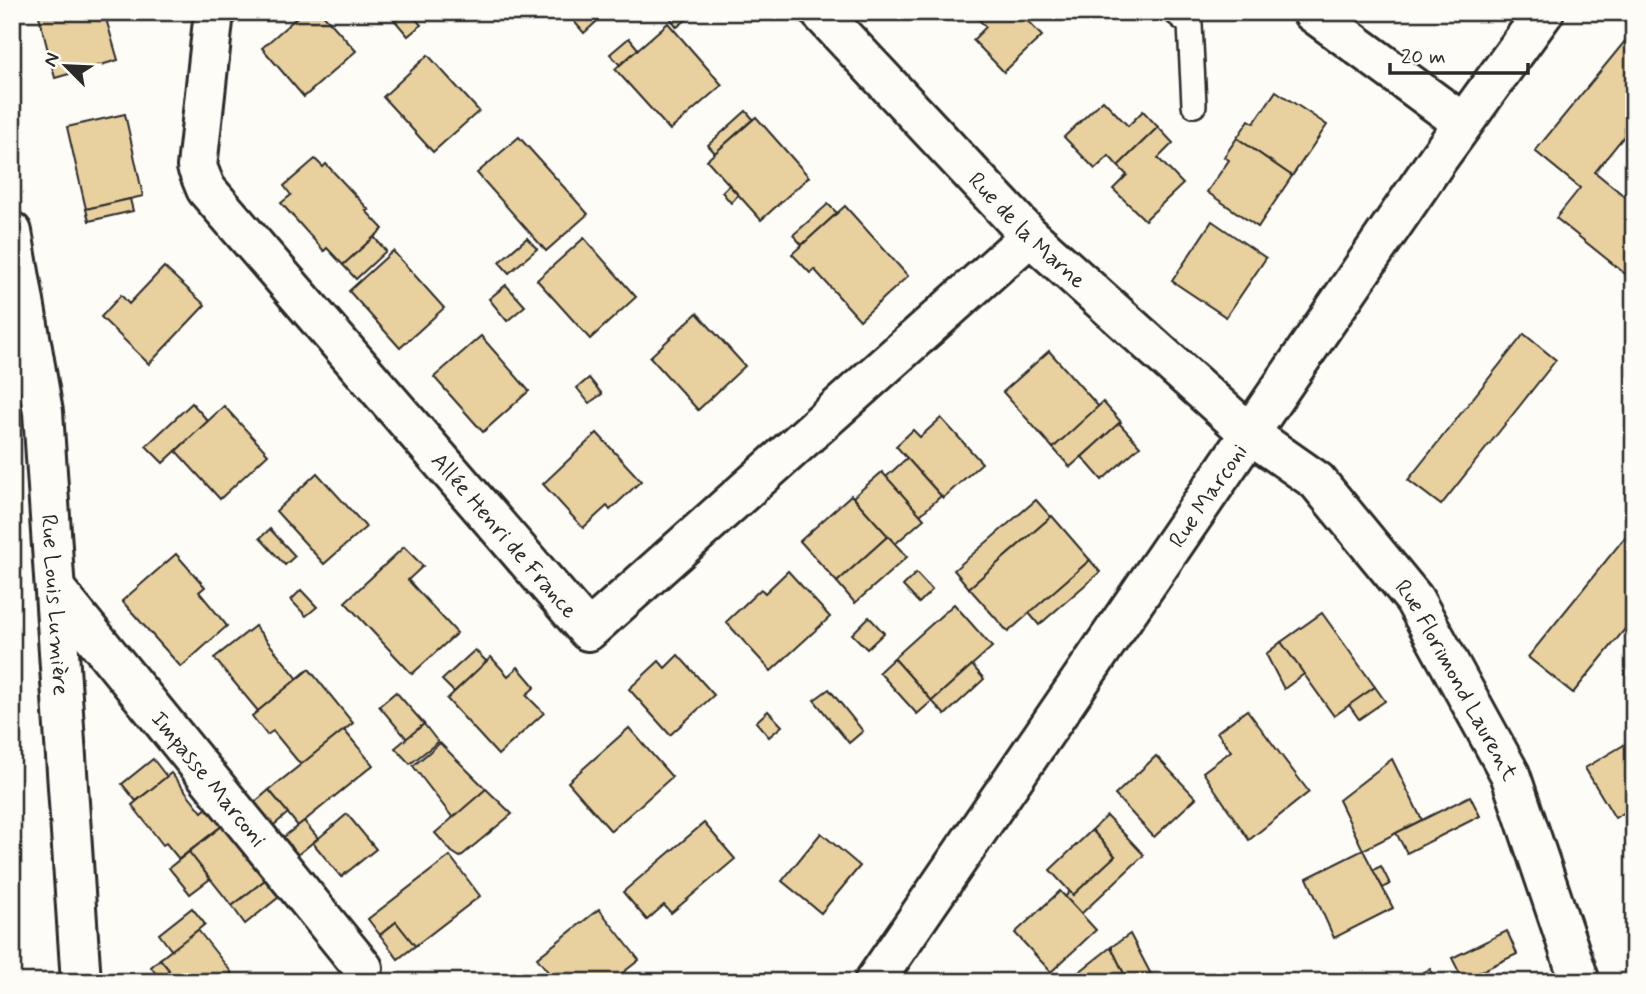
<svg xmlns="http://www.w3.org/2000/svg" width="1646" height="994" font-family="Mynerve,sans-serif">
<rect width="100%" height="100%" fill="#fdfcf7"/>
<filter id="ink" filterUnits="userSpaceOnUse"><feTurbulence type="fractalNoise" baseFrequency=".0143" numOctaves="2"/><feDisplacementMap in="SourceGraphic" scale="14" xChannelSelector="R" yChannelSelector="G"/><feConvolveMatrix kernelMatrix="1 2 1 2 8 2 1 2 1" color-interpolation-filters="sRGB"/></filter>
<g filter="url(#ink)">
<!-- building -->
<g fill="#e9d19f" stroke="#2b2b2b" stroke-width="2">
<path d="M38,12H104L118,60L55,78Z"/>
<path d="M303,12H321L356,51L304,97L262,48Z"/>
<path d="M394,12H410L421,25L408,36L390,15Z"/>
<path d="M566,12H607L584,33Z"/>
<path d="M666,12H696L677,27Z"/>
<path d="M945,12H964L954,21Z"/>
<path d="M983,12H1019L1042,36L1004,72L973,40L986,27L977,18Z"/>
<path d="M668,23L722,85L670,130L615,69Z"/>
<path d="M1634,30V124L1595,172L1634,204V281L1556,218L1580,188L1535,151Z"/>
<path d="M629,38L638,49L620,65L610,54Z"/>
<path d="M428,55L479,111L433,152L383,97Z"/>
<path d="M1276,91L1327,125L1292,176L1237,138L1249,120L1254,123Z"/>
<path d="M1103,100L1128,126L1143,111L1158,127L1118,166L1109,156L1095,169L1064,137Z"/>
<path d="M746,111L753,119L715,153L708,145Z"/>
<path d="M125,114L143,196L86,209L67,127Z"/>
<path d="M756,117L809,177L761,220L707,160Z"/>
<path d="M1158,127L1173,143L1158,158L1183,184L1145,220L1113,189L1127,175L1118,166Z"/>
<path d="M519,137L588,214L546,251L477,173Z"/>
<path d="M1237,138L1292,176L1258,227L1207,192L1229,160L1224,157Z"/>
<path d="M315,159L323,167L326,164L369,210L366,211L383,229L343,265L327,248L324,251L281,203L291,195L284,186Z"/>
<path d="M729,185L738,195L731,203L722,192Z"/>
<path d="M130,199L133,211L89,221L86,209Z"/>
<path d="M828,204L837,213L802,245L793,235Z"/>
<path d="M845,206L908,276L860,320L814,269L810,273L792,254Z"/>
<path d="M1212,221L1266,258L1226,317L1172,281Z"/>
<path d="M374,237L386,251L356,279L343,265Z"/>
<path d="M527,238L537,249L509,273L499,262Z"/>
<path d="M584,238L636,297L590,339L537,280Z"/>
<path d="M393,251L444,308L400,348L349,291Z"/>
<path d="M164,267L205,305L149,364L101,317L121,295L129,304Z"/>
<path d="M506,285L525,306L507,321L489,299Z"/>
<path d="M697,313L745,366L698,410L650,357Z"/>
<path d="M1524,334L1556,360L1441,505L1408,480Z"/>
<path d="M481,336L529,391L483,432L434,377Z"/>
<path d="M1049,351L1099,407L1053,448L1003,392Z"/>
<path d="M589,378L602,394L589,403L577,388Z"/>
<path d="M1103,402L1121,422L1070,467L1053,448Z"/>
<path d="M192,403L208,421L163,463L146,446Z"/>
<path d="M224,406L268,454L220,499L176,451Z"/>
<path d="M941,418L982,463L943,498L896,446L913,430L920,437Z"/>
<path d="M1119,423L1140,446L1102,480L1082,457Z"/>
<path d="M597,433L641,481L610,510L607,506L583,528L543,484Z"/>
<path d="M907,458L941,496L920,515L886,477Z"/>
<path d="M882,472L924,519L895,544L853,497Z"/>
<path d="M317,473L366,527L324,564L276,511Z"/>
<path d="M851,495L888,536L837,582L800,541Z"/>
<path d="M1036,500L1051,517L969,588L954,570Z"/>
<path d="M1052,516L1090,560L1008,632L969,588Z"/>
<path d="M1634,526V618L1573,693L1528,657Z"/>
<path d="M270,529L295,556L285,565L260,538Z"/>
<path d="M888,536L907,557L855,603L837,582Z"/>
<path d="M404,547L423,566L408,580L457,633L412,674L345,602Z"/>
<path d="M176,554L205,587L199,592L227,626L181,667L122,601Z"/>
<path d="M1090,560L1100,572L1039,625L1029,613Z"/>
<path d="M788,571L830,617L771,671L726,622L761,589L765,593Z"/>
<path d="M916,573L932,590L919,603L903,586Z"/>
<path d="M301,590L317,607L306,616L291,600Z"/>
<path d="M954,604L992,647L932,701L894,658Z"/>
<path d="M1322,613L1375,687L1334,716L1281,642Z"/>
<path d="M869,617L884,633L867,649L852,634Z"/>
<path d="M255,626L298,679L258,711L214,658Z"/>
<path d="M1281,642L1304,674L1284,689L1266,654Z"/>
<path d="M475,650L487,662L454,692L442,680Z"/>
<path d="M678,655L714,695L670,735L629,689L659,661L665,668Z"/>
<path d="M491,657L508,676L518,667L535,687L526,695L544,713L498,755L447,699Z"/>
<path d="M894,658L932,701L917,714L879,672Z"/>
<path d="M972,665L984,679L945,715L932,701Z"/>
<path d="M309,669L353,723L301,765L273,731L267,735L252,716Z"/>
<path d="M1375,687L1385,701L1359,719L1349,705Z"/>
<path d="M829,689L863,731L849,743L814,700Z"/>
<path d="M396,692L424,724L407,739L379,706Z"/>
<path d="M1247,710L1309,792L1249,840L1203,772L1231,751L1217,732Z"/>
<path d="M768,711L782,726L769,737L756,722Z"/>
<path d="M424,724L438,742L410,764L395,748Z"/>
<path d="M629,728L672,777L611,831L568,782Z"/>
<path d="M344,730L373,765L298,826L269,790Z"/>
<path d="M1634,739V807L1615,818L1585,768Z"/>
<path d="M440,743L486,789L453,818L413,766Z"/>
<path d="M1156,756L1196,798L1154,837L1115,795Z"/>
<path d="M153,759L167,777L136,801L122,784Z"/>
<path d="M1392,759L1422,820L1363,850L1339,800Z"/>
<path d="M171,773L202,812L209,806L224,824L179,859L166,843L163,845L132,805Z"/>
<path d="M486,789L512,814L460,857L452,852L435,833Z"/>
<path d="M269,790L288,813L267,831L248,808Z"/>
<path d="M1470,796L1480,816L1407,853L1396,833Z"/>
<path d="M347,814L376,849L341,877L313,843Z"/>
<path d="M1107,816L1144,855L1081,914L1065,897L1070,891L1073,895L1115,856L1092,830Z"/>
<path d="M304,821L318,838L295,857L280,840Z"/>
<path d="M704,823L735,859L671,913L664,905L647,920L623,892Z"/>
<path d="M222,826L265,880L232,906L189,852Z"/>
<path d="M1092,830L1115,856L1073,895L1050,870Z"/>
<path d="M821,833L860,866L821,913L782,881Z"/>
<path d="M1363,850L1393,908L1334,938L1307,878Z"/>
<path d="M189,852L210,879L190,894L169,868Z"/>
<path d="M450,856L480,896L415,946L396,922L380,935L368,919Z"/>
<path d="M1381,866L1390,884L1383,888L1373,870Z"/>
<path d="M265,880L279,897L245,924L232,906Z"/>
<path d="M1060,891L1096,930L1051,972L1015,933Z"/>
<path d="M192,908L205,924L172,951L159,934Z"/>
<path d="M599,909L639,960L611,982H556L537,958Z"/>
<path d="M396,922L415,946L398,959L380,935Z"/>
<path d="M198,930L232,973L221,982H162L159,978L169,970L160,959Z"/>
<path d="M1507,931L1517,954L1463,980L1452,958Z"/>
<path d="M1130,934L1155,982H1128L1111,947Z"/>
<path d="M1111,947L1126,978L1118,982H1077L1074,976Z"/>
<path d="M160,959L169,970L159,978L151,967Z"/>
<path d="M1430,969L1436,982H1403Z"/>
</g>
<g fill="none" stroke-linecap="round" stroke-linejoin="round">
<!-- service casing -->
<g stroke="#2b2b2b" stroke-width="28">
<path id="service" d="M1175,12L1190,24L1194,105"/>
</g>
<!-- minor casing -->
<g stroke="#2b2b2b" stroke-width="44">
<g id="minor">
<path id="s1" d="M214,12L197,167L206,189L588,631L1030,236"/>
<path id="s2" d="M820,12L1030,236L1250,434L1317,481L1414,599L1510,774L1580,982"/>
<path d="M1312,12L1463,123"/>
<path id="s3" d="M56,590L363,968"/>
<path id="s4" d="M874,982L1439,157L1544,12"/>
</g>
</g>
<!-- secondary casing -->
<g stroke="#2b2b2b" stroke-width="44">
<g id="secondary">
<path id="s5" d="M12,232L43,412L81,982"/>
</g>
</g>
<!-- service -->
<use href="#service" stroke="#fdfcf7" stroke-width="23"/>
<!-- minor -->
<use href="#minor" stroke="#fdfcf7" stroke-width="38"/>
<!-- secondary -->
<use href="#secondary" stroke="#fdfcf7" stroke-width="38"/>
</g>
</g>
<g text-anchor="middle" stroke-width="5" stroke-linejoin="round" paint-order="stroke">
<!-- street labels -->
<g font-size="23" fill="#2b2b2b" stroke="#fdfcf7">
<text dy="8" stroke="none"><textPath href="#s2" startOffset="301">Rue de la Marne</textPath></text>
<text dy="8" stroke="none"><textPath href="#s4" startOffset="590">Rue Marconi</textPath></text>
<text dy="8" stroke="none"><textPath href="#s1" startOffset="637">Allée Henri de France</textPath></text>
<text dy="8" stroke="none"><textPath href="#s5" startOffset="376">Rue Louis Lumière</textPath></text>
<text dy="8" stroke="none"><textPath href="#s2" startOffset="929">Rue Florimond Laurent</textPath></text>
<text dy="8" stroke="none"><textPath href="#s3" startOffset="243">Impasse Marconi</textPath></text>
</g>
</g>
<!-- margin -->
<rect width="1646" height="994" fill="none" stroke="#fdfcf7" stroke-width="42"/>
<rect x="21" y="21" width="1604" height="952" fill="none" stroke="#2b2b2b" stroke-width="2.5" filter="url(#ink)"/>
<!-- north arrow -->
<g transform="translate(66 66) rotate(294)" stroke="#fdfcf7" stroke-width="5" paint-order="stroke">
<path d="M0-5L12 26L0 18L-12 26Z" fill="#2b2b2b"/>
<text y="-10" font-size="19" font-weight="bold" text-anchor="middle" fill="#2b2b2b">N</text>
</g>
<!-- scale -->
<path d="M1390 63v10h138v-10" fill="none" stroke="#2b2b2b" stroke-width="3.5"/>
<text x="1401" y="63" font-size="21" fill="#2b2b2b" stroke="#fdfcf7" stroke-width="5" paint-order="stroke">20 m</text>
</svg>
